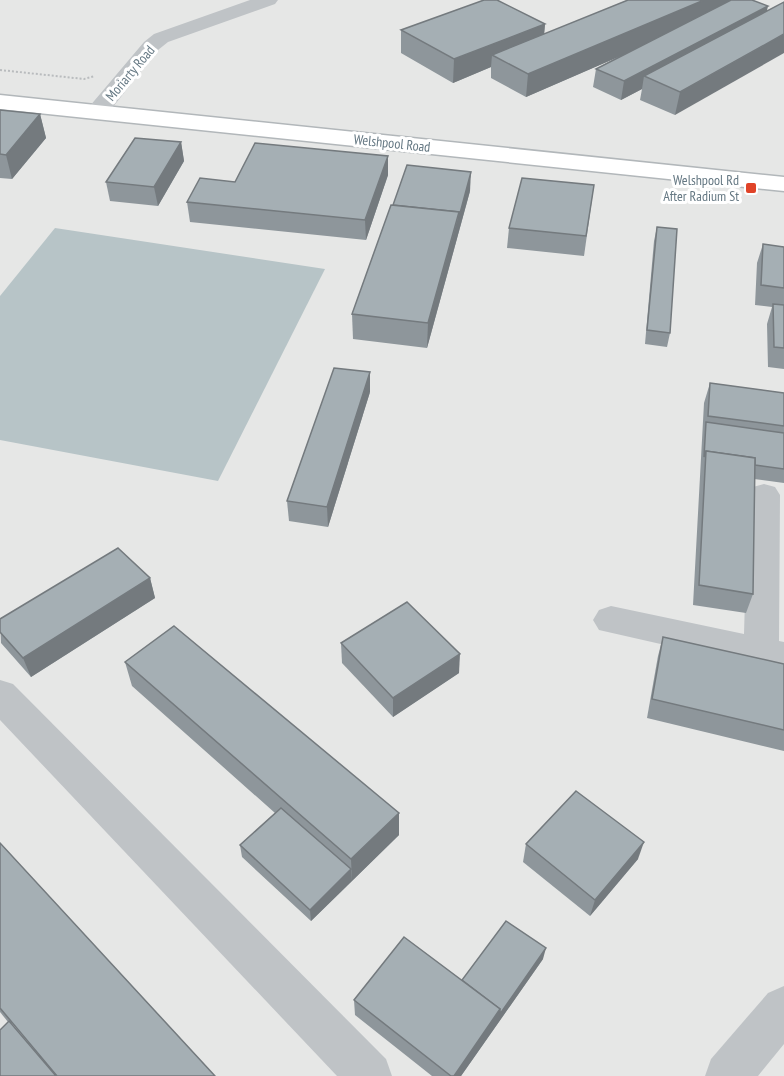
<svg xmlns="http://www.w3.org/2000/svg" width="784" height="1076" font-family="'PT Sans Narrow',sans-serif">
<rect width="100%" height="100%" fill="#f6f5f2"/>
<!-- built -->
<rect fill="#e6e7e6" x="0" y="0" width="784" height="1076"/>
<!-- water -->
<path fill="#b7c4c7" d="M55,228L325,269L218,481L0,440V296Z"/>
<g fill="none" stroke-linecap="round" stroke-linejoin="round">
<!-- major casing -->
<g stroke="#b2b7ba" stroke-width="3">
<path id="major" d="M0,95L784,177V191L0,109Z"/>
</g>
<!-- path -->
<path stroke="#b9bcbe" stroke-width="2" stroke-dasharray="2 2" stroke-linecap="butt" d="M0,70L84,79L95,76"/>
<!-- minor -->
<g fill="#bfc3c6" fill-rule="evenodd">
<path d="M250,0H278L275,4L168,42L158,50L105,117H89L86,112L89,107L144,42L154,34Z"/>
<path d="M764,484L775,487L780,495L779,641L784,642V672L599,630L593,620L599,610L611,606L744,634L748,495L753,487Z"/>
<path d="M0,680L13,684L386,1059L392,1076H337L0,720Z"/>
<path d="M784,986V1044L758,1076H705L711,1059L768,993Z"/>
</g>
<!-- major -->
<use href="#major" fill="#fff" fill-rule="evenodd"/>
</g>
<!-- wall -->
<g fill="#8e969b">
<path d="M752,0L675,115L640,100L642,89L621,100L593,87L596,69L620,56L526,97L491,78V67L453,83L401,53V30L545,24L544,34Z"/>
<path d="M0,110L40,114L46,138L12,179L0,178Z"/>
<path d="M181,142L184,161L158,206L110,201L106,182Z"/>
<path d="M388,156V175L366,240L190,222L187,202L235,182Z"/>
<path d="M594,185L584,256L507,248L509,228Z"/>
<path d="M470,191L427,348L353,339L352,314Z"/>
<path d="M657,227L670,333L667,347L645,344L654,241Z"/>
<path d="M763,244L784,247V369L768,367L767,324L772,307L755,305L757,263Z"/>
<path d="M710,383L784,393V483L754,479L753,594L746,613L693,605L704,403Z"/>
<path d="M370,392L328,527L289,521L287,501Z"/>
<path d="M150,578L155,598L31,677L1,643L0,619Z"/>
<path d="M663,637L784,664V751L647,718L658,656Z"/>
<path d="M341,643L459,673L393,717L342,663Z"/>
<path d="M125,662L399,813V835L311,921L242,857L240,845L275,813L132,686Z"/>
<path d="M0,843L215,1076L8,1022L0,1012Z"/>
<path d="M526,844L638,859L590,916L523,862Z"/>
<path d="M543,959L461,1076H432L355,1015L354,1000L462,980Z"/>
</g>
<!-- shaded-wall -->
<g fill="#747a7e">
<path d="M704,0H736L734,7L526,97L528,74Z"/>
<path d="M768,6L764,24L644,76L642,89L621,100L624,81Z"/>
<path d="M545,24L543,47L492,55L491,67L453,83L454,59Z"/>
<path d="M784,34V53L675,115L680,92Z"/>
<path d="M40,114L46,138L12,179L6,155Z"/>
<path d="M181,142L184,161L158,206L154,187Z"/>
<path d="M388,156V175L366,240L365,220Z"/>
<path d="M471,172L470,191L427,348L428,323Z"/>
<path d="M370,372V392L328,527L327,507Z"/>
<path d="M150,578L155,598L31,677L23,658Z"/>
<path d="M460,654L459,673L393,717V698Z"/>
<path d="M399,813V835L352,881L351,859Z"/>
<path d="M644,842L638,859L590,916L595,900Z"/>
<path d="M351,869L352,881L311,921L310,910Z"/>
<path d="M546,948L543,959L461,1076H454L500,1009Z"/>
</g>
<!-- building -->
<g fill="#a5afb4" stroke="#747a7e" stroke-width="1.5">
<path d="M484,0H497L545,24L454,59L401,30Z"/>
<path d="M628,0H704L528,74L492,55Z"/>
<path d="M731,0H752L768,6L624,81L596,69Z"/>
<path d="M784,2V34L680,92L644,76Z"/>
<path d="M0,110L40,114L6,155L0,154Z"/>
<path d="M135,138L181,142L154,187L106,182Z"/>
<path d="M255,143L388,156L365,220L187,202L200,178L235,182Z"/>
<path d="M407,165L471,172L459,217V212L393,205Z"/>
<path d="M522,178L594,185L586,236L509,228Z"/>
<path d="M391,205L459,212L428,323L352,314Z"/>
<path d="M657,227L677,229L670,333L647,330Z"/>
<path d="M763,244L784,247V288L761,285Z"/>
<path d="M773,304L784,305V348L774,347Z"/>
<path d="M334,368L370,372L327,507L287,501Z"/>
<path d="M710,383L784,393V426L708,416Z"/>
<path d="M706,422L784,433V469L755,465V458L706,451L704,457Z"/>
<path d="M706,451L755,458L753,594L699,585Z"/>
<path d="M118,548L150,578L23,658L0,632V619Z"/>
<path d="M407,602L460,654L393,698L341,643Z"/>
<path d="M174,626L399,813L351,859L125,662Z"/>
<path d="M663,637L784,664V730L652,699Z"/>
<path d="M576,791L644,842L595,900L526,844Z"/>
<path d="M281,808L351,869L310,910L240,845Z"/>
<path d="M0,843L215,1076H57L0,1008Z"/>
<path d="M506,921L546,948L500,1014V1009L462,980Z"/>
<path d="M404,937L500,1009L454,1076H451L354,1000Z"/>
<path d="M9,1021L56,1076H0V1030Z"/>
</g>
<!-- markers -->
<rect fill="#e04328" stroke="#fff" stroke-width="2" x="745" y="182" width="12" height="12" rx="3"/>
<g text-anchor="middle" stroke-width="6" stroke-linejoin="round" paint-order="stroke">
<!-- far-street labels -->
<g font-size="14" fill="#657883" stroke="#fff">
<text transform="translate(130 73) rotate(-50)" y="5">Moriarty Road</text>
<text transform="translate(392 143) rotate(6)" y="5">Welshpool Road</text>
</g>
<!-- far-poi labels -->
<g font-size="14" fill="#657883" stroke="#fff" text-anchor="end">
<text x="739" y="185">Welshpool Rd<tspan x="739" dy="16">After Radium St</tspan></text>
</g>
</g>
</svg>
